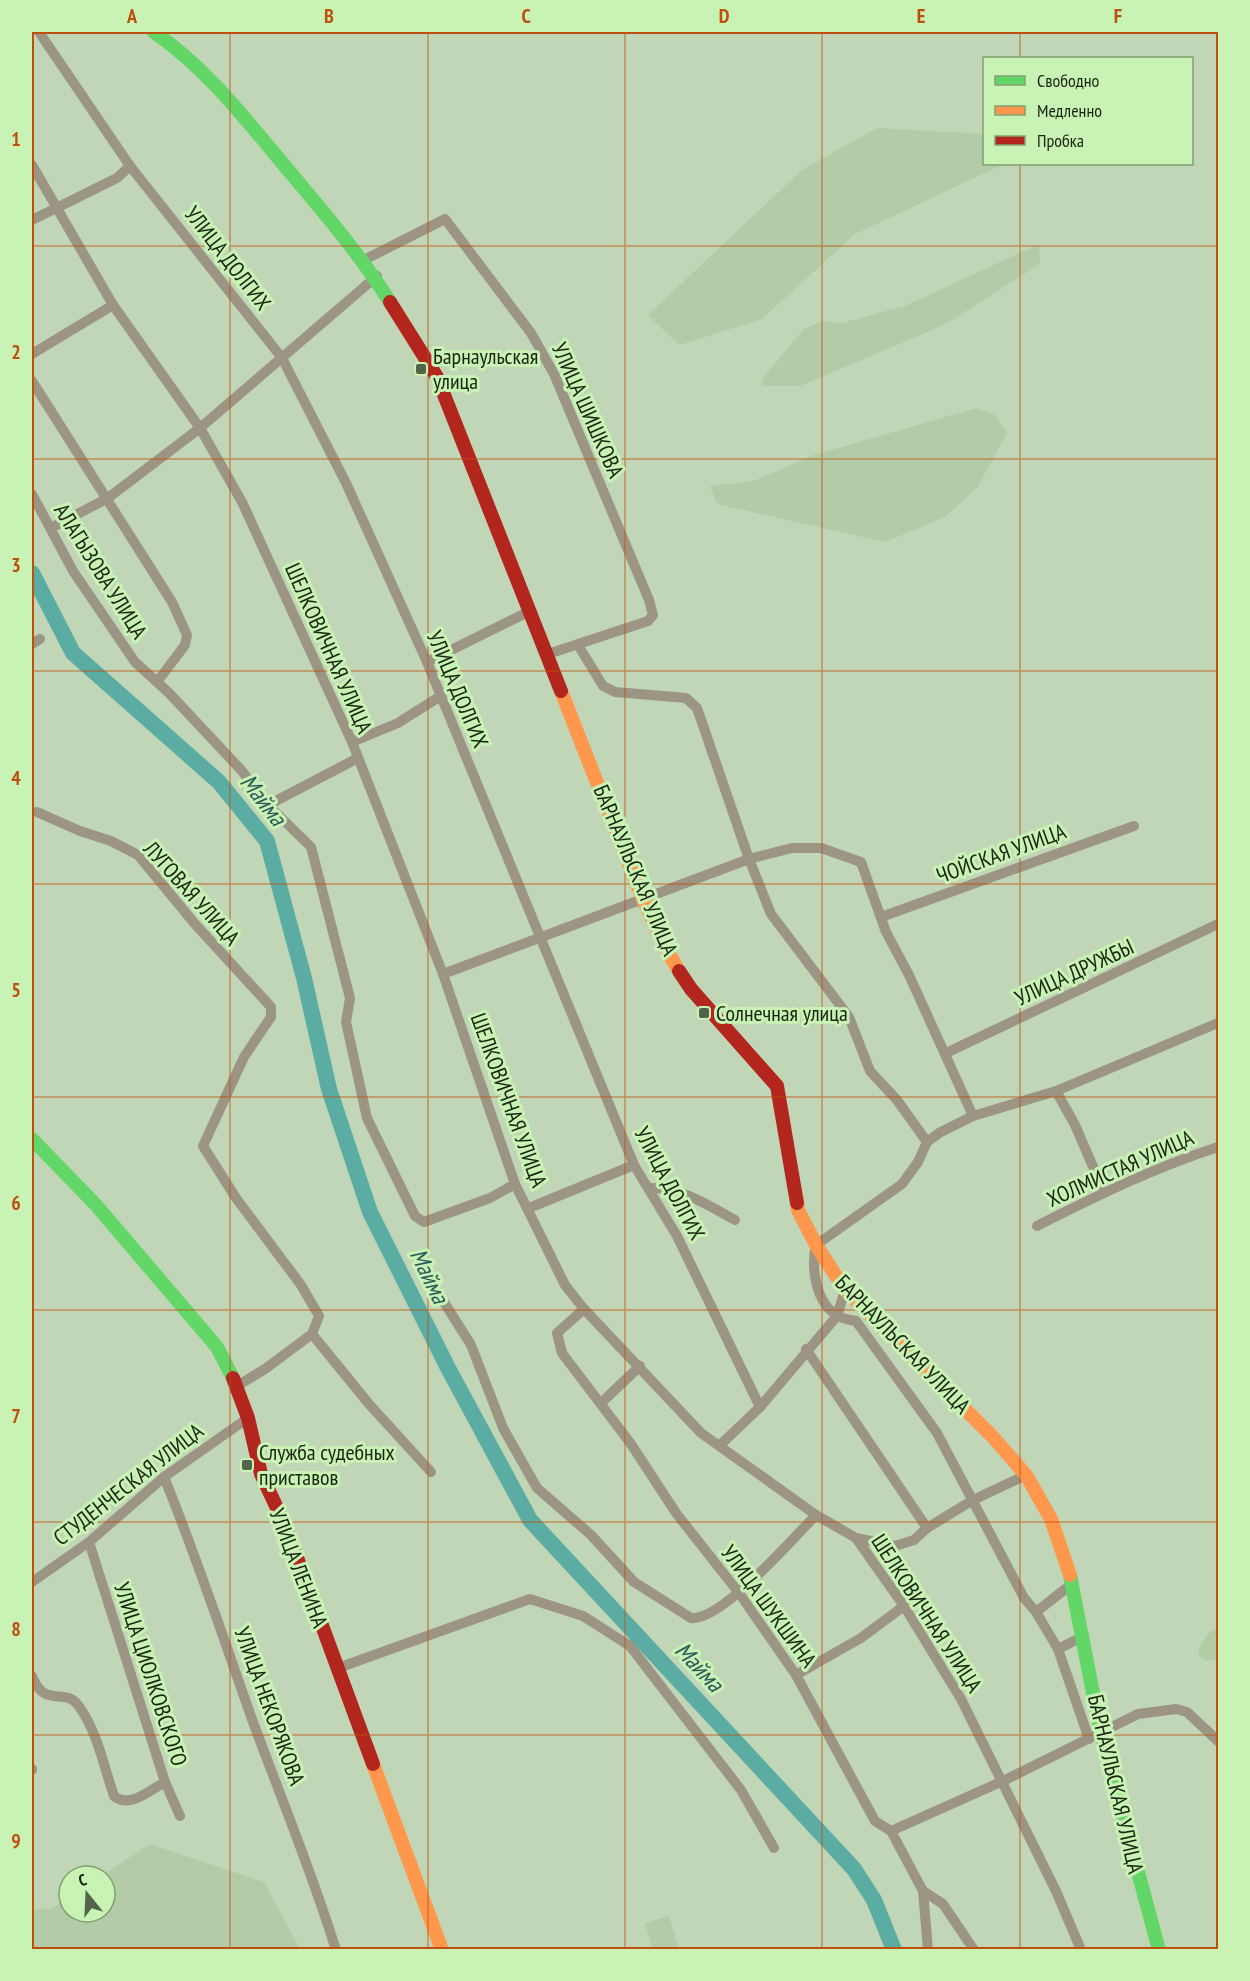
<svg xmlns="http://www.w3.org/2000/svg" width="1250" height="1981" font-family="'PT Sans Narrow',sans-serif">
<rect width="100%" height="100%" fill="#c1d6b6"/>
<!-- green -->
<g fill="#b3cba6">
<path d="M877,128L984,134V164H1004L855,234L762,319L679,345L648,315L802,170Z"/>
<path d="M1039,244L1040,264L944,325L800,386H762L761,380L804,329L822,321L842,323L905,306Z"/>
<path d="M976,408L995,415L1007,433L977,488L945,517L885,542L717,504L710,486L754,481L811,456Z"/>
<path d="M1218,1628V1659L1207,1661L1198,1655C1201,1640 1205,1635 1218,1628Z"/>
<path d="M150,1844L264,1882L300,1949H32V1910L52,1908L69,1897V1912H105V1876H101Z"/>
<path d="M669,1916L679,1949H653L645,1923Z"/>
</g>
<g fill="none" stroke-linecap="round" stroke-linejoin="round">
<!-- river -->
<path stroke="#5bada4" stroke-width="16" d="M32,573L73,653L219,782L267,841L304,978L329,1089L370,1212L448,1368L530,1520L854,1869L874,1900L894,1950"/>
<!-- street -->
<g stroke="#9c9584" stroke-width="10">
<path d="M39,32L130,166L282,358L346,483L427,662L634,1165L677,1236L760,1407"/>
<path d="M32,165L113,305L200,428L242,502L352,742L443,974L515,1184L565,1285L584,1309L701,1433L816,1515L856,1538L904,1606L961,1699L1056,1891L1081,1950"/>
<path d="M32,220L117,178L130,166"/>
<path d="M364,260L445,219L531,333L554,374L649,600L653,615L648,621L548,654"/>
<path d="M32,354L113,305"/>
<path d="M32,381L172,602L187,635L185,645L157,682"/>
<path d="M32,494L73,571L135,662L169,693L242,771L268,805L311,847L350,998L346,1022L367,1118L415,1216L424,1222L490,1198L515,1184"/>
<path d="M51,528L108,498L200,428L377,276"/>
<path d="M32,644L40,639"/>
<path d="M578,645L603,686L615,692L686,698L697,708L749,859L771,914L849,1017L870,1071L897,1100L927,1142"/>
<path d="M427,662L530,611"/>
<path d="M352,742L398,723L439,697"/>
<path d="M268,805L356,759"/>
<path d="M37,812L80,831L111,841L138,855L195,924L271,1007V1017L244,1057L203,1146L236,1198L301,1285L319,1316L312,1334L265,1369L237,1386"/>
<path d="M881,917L1134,826"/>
<path d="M443,974L749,859L792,848H821L861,862L886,932L909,975L973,1116"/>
<path d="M946,1053L1218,924"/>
<path d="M1056,1091L1075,1125L1104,1192"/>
<path d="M650,1188C681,1187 708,1205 735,1220"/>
<path d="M529,1208L634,1165"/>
<path d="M1037,1226C1096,1196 1156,1167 1218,1147"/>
<path d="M437,1291L471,1345L503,1428L537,1488L591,1535L634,1582L691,1618C721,1622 793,1538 816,1515"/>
<path d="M584,1309L557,1333L562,1353L631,1444L676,1513L739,1593L796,1675L875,1821L891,1831L923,1891L928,1950"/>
<path d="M312,1334L369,1404L431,1472"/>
<path d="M806,1349L927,1528"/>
<path d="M601,1403L640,1366"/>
<path d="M720,1445L760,1407L837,1316L845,1290"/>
<path d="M164,1477C197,1558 224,1640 253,1722C281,1798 312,1872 336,1950"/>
<path d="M856,1538L895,1546L914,1540L927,1528L973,1500L1026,1475"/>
<path d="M89,1542L165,1782L180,1816"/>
<path d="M32,1582L89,1542L164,1477L248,1418"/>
<path d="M1036,1612L1073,1583"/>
<path d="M1084,1636L1058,1649L1036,1612L1024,1598L937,1433L856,1321C851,1320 843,1319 838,1316C815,1303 811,1267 816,1245L902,1184L918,1162L927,1142L939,1133L973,1116L1056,1091L1218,1023"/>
<path d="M1058,1649L1089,1739"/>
<path d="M338,1668L530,1599L583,1616L630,1646L741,1790L774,1848"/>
<path d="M796,1675L861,1638L904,1606"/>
<path d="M32,1676C44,1709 65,1687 78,1705C97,1730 104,1767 114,1796C130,1809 150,1790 165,1782"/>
<path d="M32,1770V1769"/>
<path d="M891,1831L1003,1781L1138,1714L1176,1709L1187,1712L1218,1741"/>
<path d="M923,1891L943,1904L974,1950"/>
</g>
<!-- fast -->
<g stroke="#63d668" stroke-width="14">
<path d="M154,32C206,68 244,117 284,165C322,210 359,253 390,302"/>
<path d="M32,1139L96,1205L217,1347L233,1378"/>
<path d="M1070,1575L1101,1734L1159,1950"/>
</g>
<!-- slow -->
<g stroke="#ff974d" stroke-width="14">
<path d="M561,691L642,897L666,949L679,971"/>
<path d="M797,1203L798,1210L816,1245L845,1290L992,1436L1026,1475L1051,1519L1070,1575"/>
<path d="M373,1764L442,1950"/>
</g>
<!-- jam -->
<g stroke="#b3261e" stroke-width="14">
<path d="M390,302L437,377L561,691"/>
<path d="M679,971L691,989L777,1086L797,1203"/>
<path d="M233,1378L248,1418L261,1474L285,1525L373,1764"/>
</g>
</g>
<!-- grid -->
<path fill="none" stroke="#be4f0d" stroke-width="1.5" stroke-opacity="0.55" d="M230,32V1950M428,32V1950M625,32V1950M822,32V1950M1020,32V58M1020,164V1950M32,246H1218M32,459H1218M32,671H1218M32,884H1218M32,1097H1218M32,1310H1218M32,1522H1218M32,1735H1218"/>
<!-- markers -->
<g fill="#53644a" stroke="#c9f2b5" stroke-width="2">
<rect x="415" y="363" width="12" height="12" rx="3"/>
<rect x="698" y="1007" width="12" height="12" rx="3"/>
<rect x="241" y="1459" width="12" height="12" rx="3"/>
</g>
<g text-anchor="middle" stroke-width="6" stroke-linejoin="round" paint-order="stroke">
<!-- street labels -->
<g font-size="22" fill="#182610" stroke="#c9f2b5">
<text transform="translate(228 258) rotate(52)" y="8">УЛИЦА ДОЛГИХ</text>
<text transform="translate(588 410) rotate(66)" y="8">УЛИЦА ШИШКОВА</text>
<text transform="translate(101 571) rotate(58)" y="8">АЛАГЫЗОВА УЛИЦА</text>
<text transform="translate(329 648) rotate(66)" y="8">ШЕЛКОВИЧНАЯ УЛИЦА</text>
<text transform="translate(458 689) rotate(67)" y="8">УЛИЦА ДОЛГИХ</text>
<text transform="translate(1001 853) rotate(-20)" y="8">ЧОЙСКАЯ УЛИЦА</text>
<text transform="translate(636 870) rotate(67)" y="8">БАРНАУЛЬСКАЯ УЛИЦА</text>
<text transform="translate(192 893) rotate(48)" y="8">ЛУГОВАЯ УЛИЦА</text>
<text transform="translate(1074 972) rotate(-25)" y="8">УЛИЦА ДРУЖБЫ</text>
<text transform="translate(509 1100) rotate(70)" y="8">ШЕЛКОВИЧНАЯ УЛИЦА</text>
<text transform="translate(1120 1168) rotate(-24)" y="8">ХОЛМИСТАЯ УЛИЦА</text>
<text transform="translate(670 1183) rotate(62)" y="8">УЛИЦА ДОЛГИХ</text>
<text transform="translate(903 1344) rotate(46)" y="8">БАРНАУЛЬСКАЯ УЛИЦА</text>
<text transform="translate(128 1484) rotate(-38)" y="8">СТУДЕНЧЕСКАЯ УЛИЦА</text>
<text transform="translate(299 1568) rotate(69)" y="8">УЛИЦА ЛЕНИНА</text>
<text transform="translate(769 1606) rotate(54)" y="8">УЛИЦА ШУКШИНА</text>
<text transform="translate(927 1613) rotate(57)" y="8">ШЕЛКОВИЧНАЯ УЛИЦА</text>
<text transform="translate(151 1674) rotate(72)" y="8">УЛИЦА ЦИОЛКОВСКОГО</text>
<text transform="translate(270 1706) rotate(70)" y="8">УЛИЦА НЕКОРЯКОВА</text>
<text transform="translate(1116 1784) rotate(77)" y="8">БАРНАУЛЬСКАЯ УЛИЦА</text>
</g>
<!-- poi labels -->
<g font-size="22" fill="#182610" stroke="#c9f2b5" text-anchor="start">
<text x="433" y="364">Барнаульская<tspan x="433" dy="25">улица</tspan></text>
<text x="716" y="1021">Солнечная улица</text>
<text x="259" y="1460">Служба судебных<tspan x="259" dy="25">приставов</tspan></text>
</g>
<!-- water labels -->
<g font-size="24" font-style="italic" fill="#2b5959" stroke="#c9f2b5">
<text transform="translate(263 800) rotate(52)" y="8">Майма</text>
<text transform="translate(429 1276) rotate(64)" y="8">Майма</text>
<text transform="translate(699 1667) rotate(47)" y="8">Майма</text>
</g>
</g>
<!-- border -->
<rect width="1250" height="1981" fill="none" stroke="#c9f2b5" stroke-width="66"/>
<!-- legend -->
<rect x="983" y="57" width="210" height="108" fill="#c9f2b5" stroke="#82a073" stroke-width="1.5"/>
<rect x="995" y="76" width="30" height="9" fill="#63d668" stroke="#82a073" stroke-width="1.5"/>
<text x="1037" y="87" font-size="18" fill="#182610">Свободно</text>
<rect x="995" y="106" width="30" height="9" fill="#ff974d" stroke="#82a073" stroke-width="1.5"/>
<text x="1037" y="117" font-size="18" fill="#182610">Медленно</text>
<rect x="995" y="136" width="30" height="9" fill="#b3261e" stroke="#82a073" stroke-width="1.5"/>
<text x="1037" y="147" font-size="18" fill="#182610">Пробка</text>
<!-- north arrow -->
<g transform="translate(87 1894) rotate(342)"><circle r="28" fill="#c9f2b5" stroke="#82a073" stroke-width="1.5"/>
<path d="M0-4.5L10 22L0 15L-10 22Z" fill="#53644a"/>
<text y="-9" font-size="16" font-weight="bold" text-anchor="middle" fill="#182610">С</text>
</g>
<rect x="33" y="33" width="1184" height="1915" fill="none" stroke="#be4f0d" stroke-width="2"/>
<g font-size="20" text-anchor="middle" font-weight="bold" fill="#be4f0d">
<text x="132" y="23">A</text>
<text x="329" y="23">B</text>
<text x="526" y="23">C</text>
<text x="724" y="23">D</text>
<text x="921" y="23">E</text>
<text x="1118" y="23">F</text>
<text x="16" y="146">1</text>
<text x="16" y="359">2</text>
<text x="16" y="572">3</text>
<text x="16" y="785">4</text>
<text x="16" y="997">5</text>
<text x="16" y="1210">6</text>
<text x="16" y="1423">7</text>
<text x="16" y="1636">8</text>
<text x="16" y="1848">9</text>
</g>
</svg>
